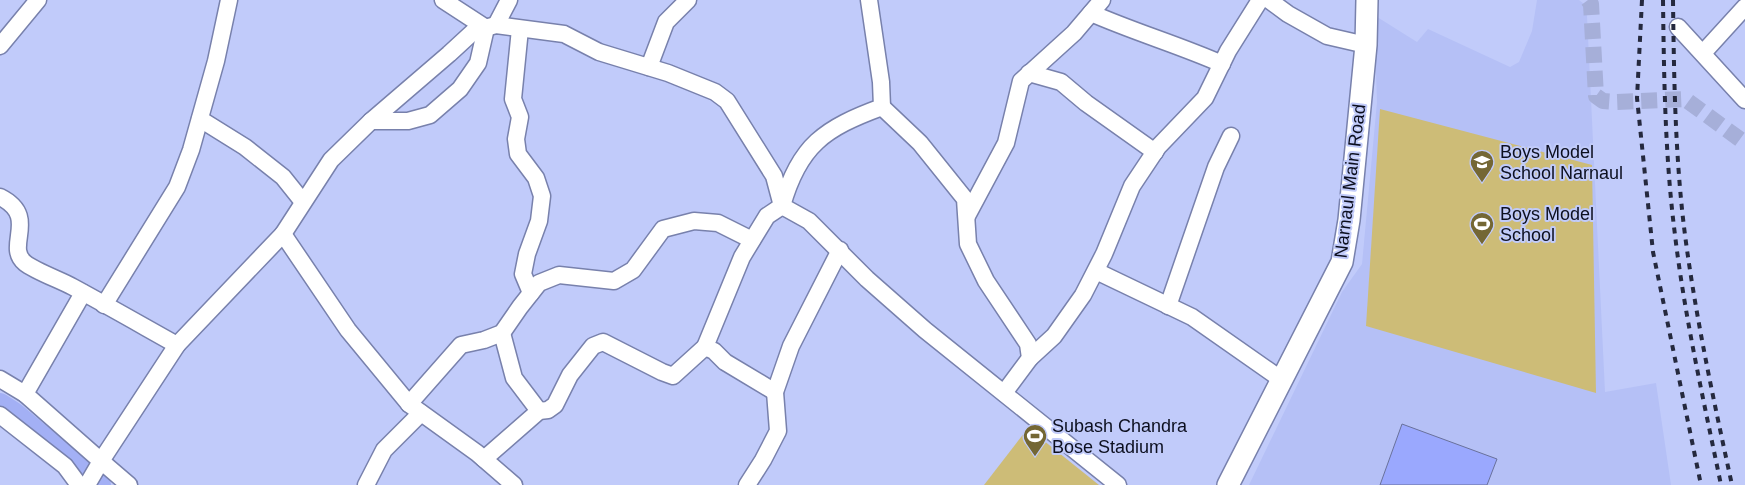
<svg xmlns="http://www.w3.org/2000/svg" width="1745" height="485" font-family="Arial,sans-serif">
<rect width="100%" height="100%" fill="#c1cbfa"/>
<!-- built -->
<path fill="#b5c0f6" d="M1537,0H1579L1584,4L1587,16L1605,392L1656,383L1671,485H1249L1342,292L1362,264L1377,102L1374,15L1417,42L1428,29L1510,67L1519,62L1532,31Z"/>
<!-- green -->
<g fill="#cdbc77">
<path d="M1380,109L1592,165L1596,393L1366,326Z"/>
<path d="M1028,428L1099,485H984Z"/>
</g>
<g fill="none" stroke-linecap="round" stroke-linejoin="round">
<!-- river -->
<path stroke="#a3b0f5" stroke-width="22" d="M0,404L14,413L100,485"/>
</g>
<!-- building -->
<path fill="#9aa8fe" stroke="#69719b" d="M1402,424L1497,459L1487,485H1380Z"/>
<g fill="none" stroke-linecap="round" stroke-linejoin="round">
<!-- minor-tunnel -->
<path stroke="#a6afd9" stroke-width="16" stroke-dasharray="16 8" stroke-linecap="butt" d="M1588,0L1591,4L1596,96L1603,101L1616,102L1685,99L1745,143"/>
<!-- minor casing -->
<g stroke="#7881ac" stroke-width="19">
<g id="minor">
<path d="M869,0L881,82L882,107C825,128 799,145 782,206L809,221L867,279L925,330L1118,485"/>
<path d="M1269,0L1288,14L1327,36L1366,45"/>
<path d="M1091,13C1134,32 1179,45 1222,64"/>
<path d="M496,25L509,0"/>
<path d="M1678,27L1745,100"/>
<path d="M520,29L513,99L520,117L516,139L518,154L536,178L542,196L539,221L527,254L523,274L531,293"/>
<path d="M0,46L38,0"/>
<path d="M1703,53L1745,7"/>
<path d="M649,67L666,22L688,0"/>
<path d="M1029,73L1061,82L1086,103L1155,152"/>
<path d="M882,107L920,143L965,199L968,244L986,281L1028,344L1030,358L1004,393"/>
<path d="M200,119L245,147L283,177L303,202"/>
<path d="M371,121H408L430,115L460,89L478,63L486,28L443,0"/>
<path d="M0,197C40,217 4,246 25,263C35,271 60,280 73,287C108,306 143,326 177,345"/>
<path d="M967,216L1006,143L1021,81L1074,33L1102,0"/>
<path d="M283,234L331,160L371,121L449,54L474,31L496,25L564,34L599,52L668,73L715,92L727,101L774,176L782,206L767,216L742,257L705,347L714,351L725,362L775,392"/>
<path d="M1096,271L1192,317L1282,380"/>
<path d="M104,305L177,187L191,150L216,61L229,0"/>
<path d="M1168,306L1216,167L1231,136"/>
<path d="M502,333L514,378L539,411"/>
<path d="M1030,358L1054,336L1083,295L1104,254L1132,186L1158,147L1205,98L1228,51L1260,0"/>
<path d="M0,379L25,394L101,461L177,345L283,234L348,330L409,404L477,453L514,485"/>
<path d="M25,394L83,293"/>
<path d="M409,404L461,345L484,340L502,333L520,307L539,283L559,275L614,281L633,270L663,229L694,221L718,223L752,240"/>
<path d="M0,415L65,466L79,485"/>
<path d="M484,459L539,411L548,410L555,405L570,375L593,346L603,342L662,372L673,376L705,347"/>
<path d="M87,485L101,461L129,485"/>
<path d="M366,485L384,450L421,413"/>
<path d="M747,485L763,460L778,431L775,392L791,346L840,250"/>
</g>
</g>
<!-- major casing -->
<g stroke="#7881ac" stroke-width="24">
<path id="major" d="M1228,485L1342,262L1349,220L1366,45L1367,0"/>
</g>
<!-- minor -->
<use href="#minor" stroke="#fff" stroke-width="16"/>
<!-- major -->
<use href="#major" stroke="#fff" stroke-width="21"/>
<!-- rail -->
<g stroke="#25293e" stroke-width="4" stroke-dasharray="6 6" stroke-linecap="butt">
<path d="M1642,0L1637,98L1653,252L1701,485"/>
<path d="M1663,0C1664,79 1665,157 1675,235C1685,319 1704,402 1721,485"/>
<path d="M1673,0C1674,78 1675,157 1685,235C1696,319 1714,402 1732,485"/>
</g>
</g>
<!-- icons -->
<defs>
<g id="school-pin" transform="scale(1.25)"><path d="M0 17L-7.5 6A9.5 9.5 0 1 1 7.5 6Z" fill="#746734" stroke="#c1cbfa"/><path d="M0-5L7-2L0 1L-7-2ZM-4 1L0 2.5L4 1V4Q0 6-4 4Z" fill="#fff"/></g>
<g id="stadium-pin" transform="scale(1.25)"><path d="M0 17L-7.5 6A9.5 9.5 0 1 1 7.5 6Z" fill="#746734" stroke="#c1cbfa"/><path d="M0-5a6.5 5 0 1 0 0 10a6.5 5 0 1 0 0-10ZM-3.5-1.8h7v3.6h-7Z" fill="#fff"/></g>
</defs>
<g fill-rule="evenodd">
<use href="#school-pin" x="1482" y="162"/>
<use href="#stadium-pin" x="1482" y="224"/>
<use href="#stadium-pin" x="1035" y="436"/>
</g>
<g text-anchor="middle" stroke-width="4" stroke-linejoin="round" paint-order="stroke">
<!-- poi labels -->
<g font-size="18" fill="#0c0f1f" stroke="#c1cbfa" text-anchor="start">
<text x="1500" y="158">Boys Model<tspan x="1500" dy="21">School Narnaul</tspan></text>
<text x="1500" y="220">Boys Model<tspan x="1500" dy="21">School</tspan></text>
<text x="1052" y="432">Subash Chandra<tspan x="1052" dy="21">Bose Stadium</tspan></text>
</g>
<!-- street labels -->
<g font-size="18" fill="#0c0f1f" stroke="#c1cbfa">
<text transform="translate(1350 181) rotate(-83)" y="6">Narnaul Main Road</text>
</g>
</g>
</svg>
